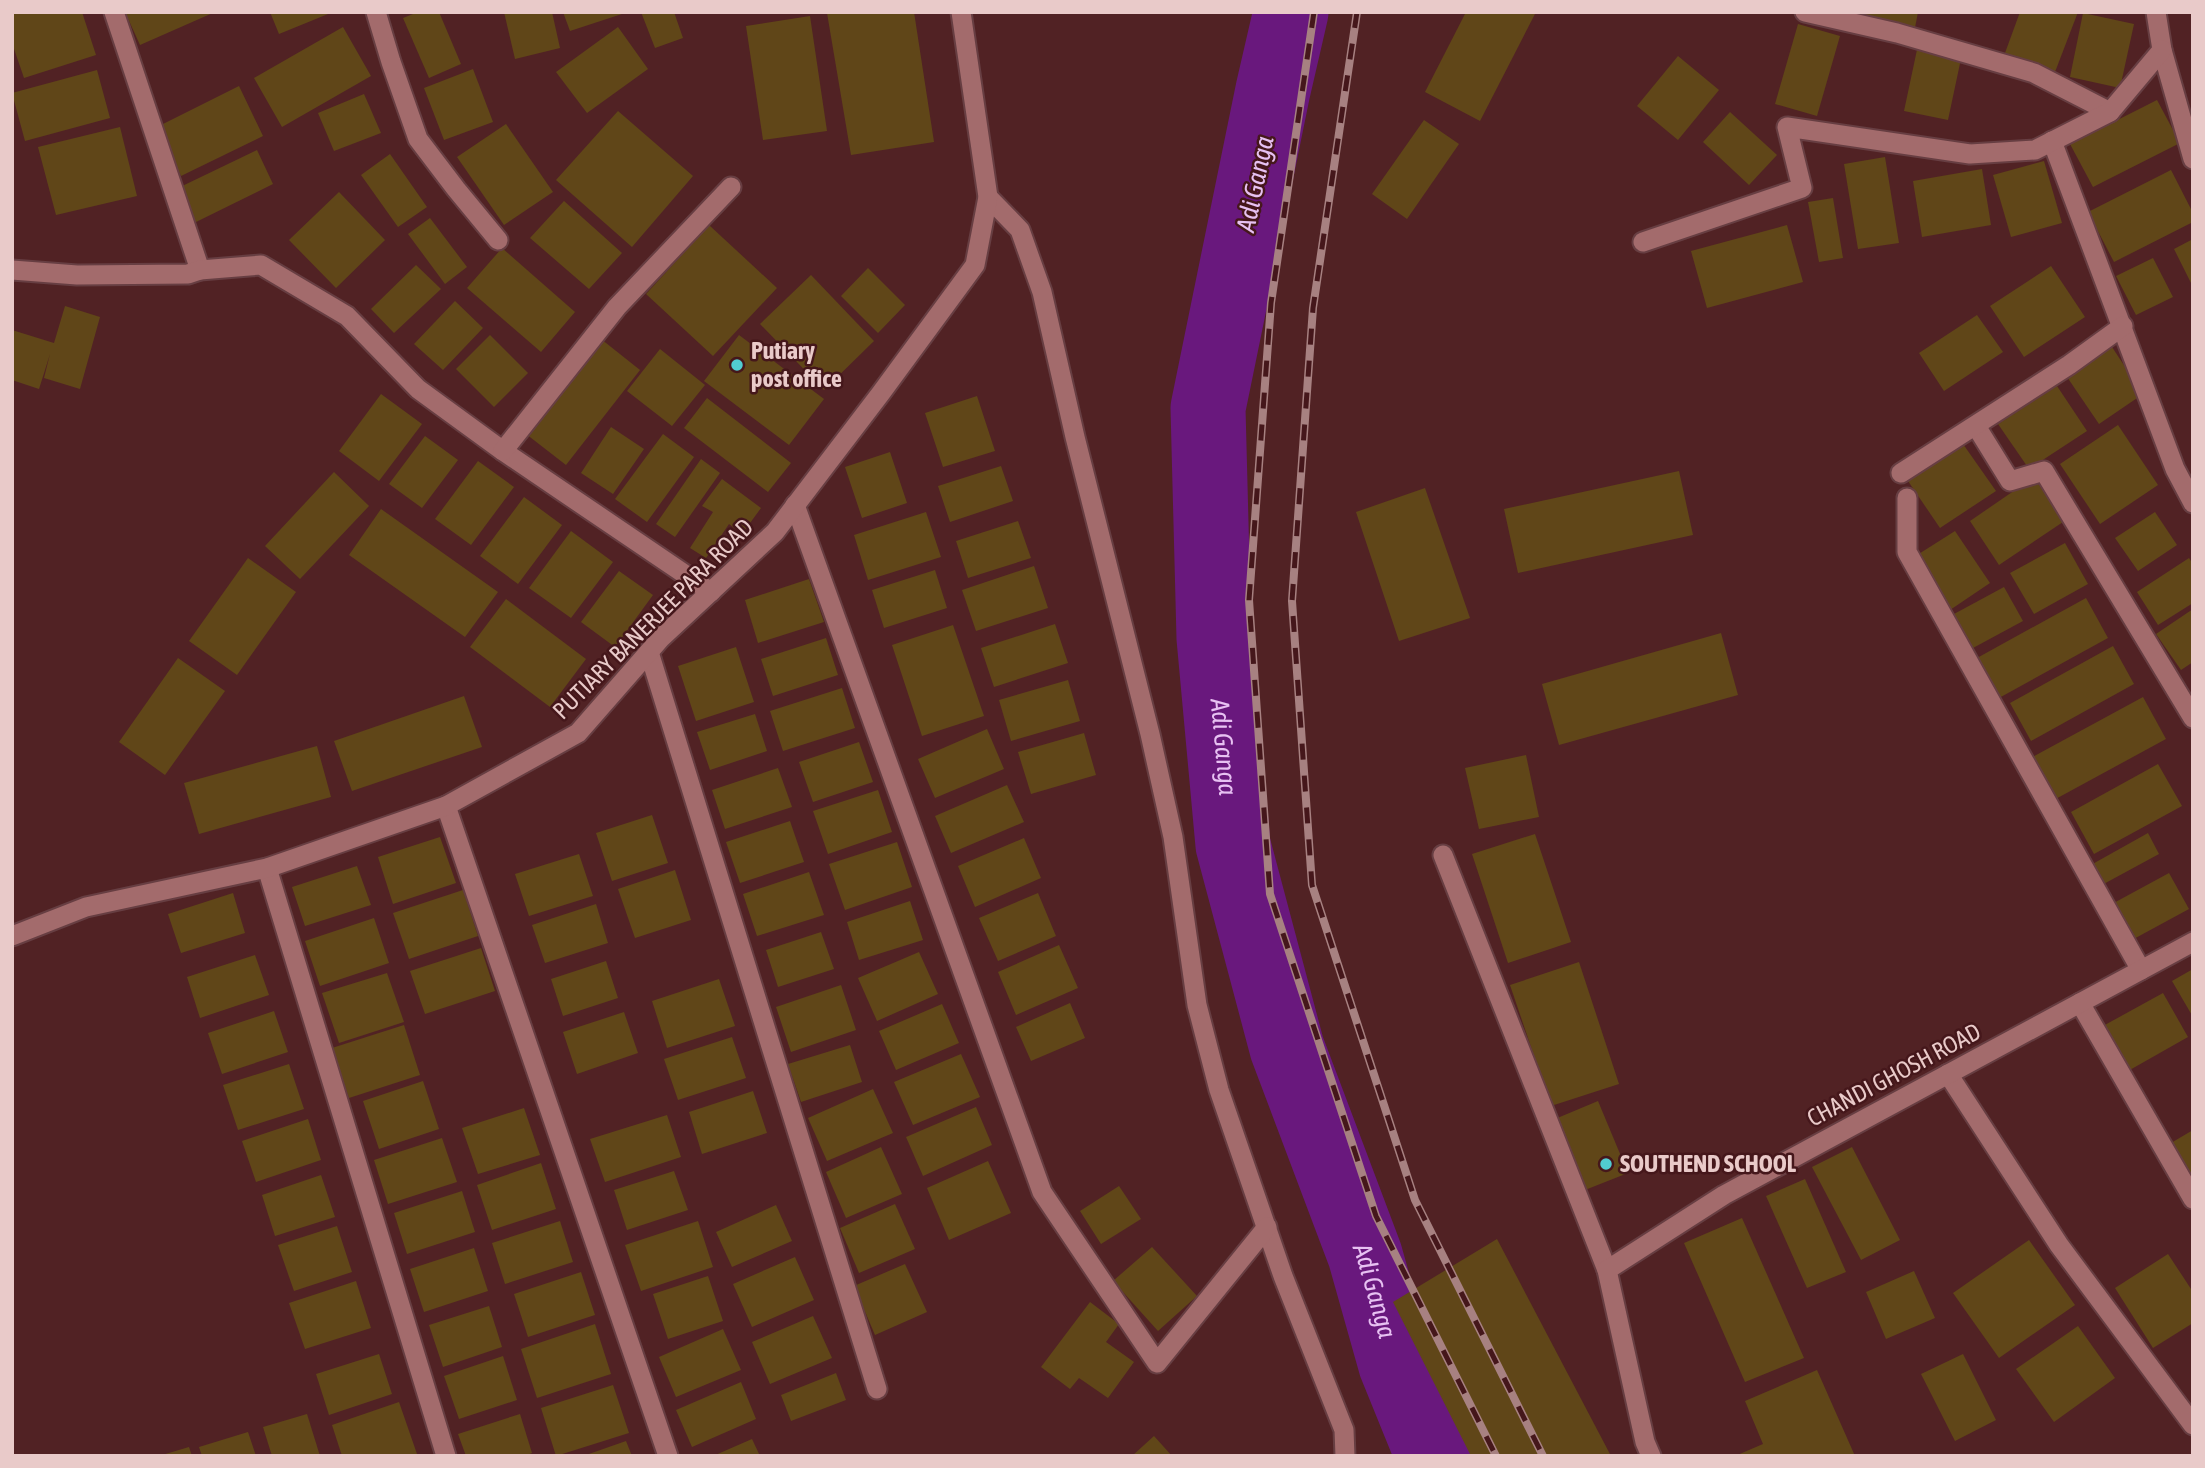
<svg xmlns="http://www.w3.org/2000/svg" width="2205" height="1468" font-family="'Asap Condensed',sans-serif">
<rect width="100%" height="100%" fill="#512224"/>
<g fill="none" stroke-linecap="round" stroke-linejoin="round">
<!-- river -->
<path stroke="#69187d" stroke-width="75" id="s1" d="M1291,12L1273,90L1208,408L1214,638L1233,845L1287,1048L1365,1255L1396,1365L1433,1456"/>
</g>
<!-- building -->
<g fill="#604618">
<path d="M12,12H82L96,55L24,78L12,43Z"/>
<path d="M125,12H215L140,45Z"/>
<path d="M270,12H333L279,34Z"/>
<path d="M418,12H439L461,64L429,78L403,18Z"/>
<path d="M504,12H552L560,48L515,59Z"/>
<path d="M563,12H625V13L570,31Z"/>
<path d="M641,12H674L683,38L655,48Z"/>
<path d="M914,12L934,142L851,155L827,13Z"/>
<path d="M1466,12H1536L1480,121L1425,92Z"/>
<path d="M1859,12H1918L1914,33L1857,20Z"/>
<path d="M2020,12H2078L2055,72L2005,53Z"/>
<path d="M2083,13L2134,24L2120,88L2070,77Z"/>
<path d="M810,16L827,131L763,140L746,26Z"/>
<path d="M1798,24L1840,36L1817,116L1775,104Z"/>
<path d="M343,27L371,76L282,127L254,78Z"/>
<path d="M618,27L648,69L587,113L556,72Z"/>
<path d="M1918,45L1962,54L1948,120L1904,111Z"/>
<path d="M1678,56L1719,90L1678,140L1637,106Z"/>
<path d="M473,69L493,122L444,140L424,88Z"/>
<path d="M97,70L110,118L25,141L12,93Z"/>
<path d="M239,86L263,136L181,176L157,127Z"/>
<path d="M364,94L381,133L334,151L318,113Z"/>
<path d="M2157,100L2180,143L2093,187L2070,144Z"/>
<path d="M618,111L693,176L632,247L556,180Z"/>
<path d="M1730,112L1777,155L1749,185L1703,142Z"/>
<path d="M1424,120L1459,144L1407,219L1372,194Z"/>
<path d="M506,124L553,192L504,225L457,157Z"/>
<path d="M120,127L137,196L56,215L38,147Z"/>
<path d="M257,150L273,184L194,223L176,189Z"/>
<path d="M390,154L427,207L398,227L361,175Z"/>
<path d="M1885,157L1899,243L1858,249L1844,164Z"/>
<path d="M2044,161L2062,223L2011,237L1993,175Z"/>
<path d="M1982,169L1991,225L1922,237L1913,181Z"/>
<path d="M2171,170L2193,213V222L2114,262L2088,212Z"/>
<path d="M339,192L385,240L336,288L289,240Z"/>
<path d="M1833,198L1843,258L1819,262L1808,202Z"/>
<path d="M564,201L622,253L589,289L530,238Z"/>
<path d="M430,218L467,267L445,284L408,234Z"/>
<path d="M709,225L777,288L713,356L646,294Z"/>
<path d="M1787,225L1803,282L1707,308L1691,251Z"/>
<path d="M2193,239V287L2174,249Z"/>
<path d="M502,248L575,312L541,352L467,288Z"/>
<path d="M2153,258L2173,297L2136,315L2116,276Z"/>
<path d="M416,265L441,289L394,333L371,309Z"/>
<path d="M2051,266L2085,317L2024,357L1990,306Z"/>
<path d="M868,268L905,305L878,333L841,296Z"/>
<path d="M811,275L874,341L824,390L760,324Z"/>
<path d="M455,301L483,328L443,370L414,344Z"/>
<path d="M65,306L100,317L80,389L44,378L50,354L39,389L12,380V330L54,343Z"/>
<path d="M1977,315L2003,352L1944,391L1919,353Z"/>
<path d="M490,335L528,373L494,407L456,369Z"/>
<path d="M739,335L824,399L789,445L704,381Z"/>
<path d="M601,339L640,370L566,465L526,434Z"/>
<path d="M2110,344L2143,394L2099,424L2065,374Z"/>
<path d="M660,349L705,385L672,426L627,391Z"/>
<path d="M2057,386L2087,431L2029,469L1998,424Z"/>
<path d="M381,394L422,424L379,481L339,451Z"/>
<path d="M977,396L995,451L943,467L925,413Z"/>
<path d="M707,398L791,463L768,492L684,428Z"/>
<path d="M2118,425L2158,485L2100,524L2060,464Z"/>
<path d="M611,427L644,449L613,494L581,473Z"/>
<path d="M663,434L694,457L647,522L615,499Z"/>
<path d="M425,436L458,460L422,508L389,484Z"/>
<path d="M1963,444L1996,491L1940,528L1908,481Z"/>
<path d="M890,452L907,503L862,518L845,467Z"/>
<path d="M701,459L720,473L675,537L656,524Z"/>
<path d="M478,461L514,487L471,545L435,519Z"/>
<path d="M1001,466L1013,501L950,522L938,486Z"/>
<path d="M1679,471L1693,535L1518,573L1504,509Z"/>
<path d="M334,472L369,506L300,579L265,546Z"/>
<path d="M2034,477L2063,522L1999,565L1970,521Z"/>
<path d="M722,479L761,508L742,534L729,524L706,558L690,548L713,512L702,506Z"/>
<path d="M1425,488L1470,618L1399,641L1356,512Z"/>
<path d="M524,497L562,525L518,584L480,556Z"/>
<path d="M381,509L498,592L465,637L349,555Z"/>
<path d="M926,512L941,557L868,580L854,535Z"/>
<path d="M2155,512L2177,545L2138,571L2115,538Z"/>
<path d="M1018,521L1031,558L968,578L956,541Z"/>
<path d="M571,531L613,562L571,618L529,588Z"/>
<path d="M1955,531L1990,583L1950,610L1914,557Z"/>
<path d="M2065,543L2088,584L2034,614L2010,573Z"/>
<path d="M248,558L296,592L237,675L189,641Z"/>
<path d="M2189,558L2193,564V603L2158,625L2137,592Z"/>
<path d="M1034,566L1048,608L976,631L962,590Z"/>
<path d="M935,570L947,608L884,628L872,590Z"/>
<path d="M619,571L653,595L615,647L581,622Z"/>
<path d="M809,579L824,622L758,643L745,600Z"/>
<path d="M2004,587L2023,621L1973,648L1954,614Z"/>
<path d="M2086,598L2108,638L1999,698L1977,658Z"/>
<path d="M506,599L586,659L550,707L470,647Z"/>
<path d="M2193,609V662L2181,670L2156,634Z"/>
<path d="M1055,624L1068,663L994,687L981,648Z"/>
<path d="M953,625L984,716L922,736L892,645Z"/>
<path d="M1721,633L1738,695L1559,745L1542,684Z"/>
<path d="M826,638L838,675L773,696L761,659Z"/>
<path d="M2113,646L2134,684L2031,741L2010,703Z"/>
<path d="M736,647L754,702L696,721L678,666Z"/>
<path d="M178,658L225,691L165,775L119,742Z"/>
<path d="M1068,680L1080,721L1011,741L999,700Z"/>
<path d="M842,688L855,728L783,751L770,711Z"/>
<path d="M464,696L482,747L352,791L334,741Z"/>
<path d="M2143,697L2166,739L2052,801L2029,759Z"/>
<path d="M755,714L767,751L710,770L697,732Z"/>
<path d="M987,729L1004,769L935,798L918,759Z"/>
<path d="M1084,733L1096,775L1031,794L1018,752Z"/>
<path d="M859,742L873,782L813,802L799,762Z"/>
<path d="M317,746L331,797L199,834L184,783Z"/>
<path d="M1526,755L1539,817L1479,829L1465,768Z"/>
<path d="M2158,764L2182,806L2094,854L2071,812Z"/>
<path d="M778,768L792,807L725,829L712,790Z"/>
<path d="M1007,785L1024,822L951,853L935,816Z"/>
<path d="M878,790L892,832L828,854L813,811Z"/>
<path d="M652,815L668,863L612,881L596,833Z"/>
<path d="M790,821L804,862L740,883L726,842Z"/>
<path d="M2148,833L2159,854L2100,886L2089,866Z"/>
<path d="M1535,834L1571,942L1508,963L1472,854Z"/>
<path d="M440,837L456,883L393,904L378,857Z"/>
<path d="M1024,838L1041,878L975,907L958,866Z"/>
<path d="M897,842L912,887L845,910L829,864Z"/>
<path d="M579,854L593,896L529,916L515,874Z"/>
<path d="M357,866L371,905L305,926L292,887Z"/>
<path d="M675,870L691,920L635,938L618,889Z"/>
<path d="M809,872L824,915L757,936L743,894Z"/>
<path d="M2169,873L2189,909L2130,941L2110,905Z"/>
<path d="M463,890L478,936L409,959L393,913Z"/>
<path d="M233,893L245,933L181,953L168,914Z"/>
<path d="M1038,893L1056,936L998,961L979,918Z"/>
<path d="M910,901L923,940L859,960L847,922Z"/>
<path d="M596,904L608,943L545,963L532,925Z"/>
<path d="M374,918L389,963L320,986L305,941Z"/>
<path d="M821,932L834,969L778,987L766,950Z"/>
<path d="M1059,945L1078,988L1016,1015L998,972Z"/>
<path d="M481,948L495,991L425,1014L410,971Z"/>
<path d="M919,952L938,994L877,1021L858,978Z"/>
<path d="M255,955L269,995L200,1018L187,977Z"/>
<path d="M606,961L618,998L563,1016L551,979Z"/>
<path d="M1579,962L1619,1084L1551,1106L1510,985Z"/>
<path d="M2193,969V1017L2172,981Z"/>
<path d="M387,973L404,1022L339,1043L322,993Z"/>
<path d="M719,979L735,1026L667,1048L652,1001Z"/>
<path d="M841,985L856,1030L791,1052L776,1007Z"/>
<path d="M2163,993L2188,1037L2128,1071L2103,1026Z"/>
<path d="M1070,1003L1085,1038L1031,1061L1016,1027Z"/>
<path d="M942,1004L959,1043L896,1070L879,1031Z"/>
<path d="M274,1011L288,1052L222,1074L208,1033Z"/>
<path d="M624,1012L638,1053L577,1074L563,1032Z"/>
<path d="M404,1025L420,1075L349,1098L332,1048Z"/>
<path d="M732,1037L746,1078L678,1100L664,1059Z"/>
<path d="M850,1045L862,1082L801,1102L788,1064Z"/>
<path d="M961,1054L980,1097L913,1125L894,1082Z"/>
<path d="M289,1064L304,1109L238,1130L223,1085Z"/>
<path d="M423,1081L439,1129L379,1149L363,1101Z"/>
<path d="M873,1089L893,1133L827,1161L808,1118Z"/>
<path d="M753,1091L767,1133L702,1154L689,1112Z"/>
<path d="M1598,1101L1628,1173L1585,1190L1555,1119Z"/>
<path d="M976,1107L992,1145L923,1176L906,1137Z"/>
<path d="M524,1108L540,1155L478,1174L462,1128Z"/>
<path d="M667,1115L681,1157L605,1182L590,1139Z"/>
<path d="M308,1119L321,1160L256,1182L242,1141Z"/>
<path d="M2193,1130V1178L2171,1143Z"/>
<path d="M442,1138L457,1182L388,1204L374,1160Z"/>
<path d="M881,1147L902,1194L846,1218L826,1172Z"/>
<path d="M1852,1147L1900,1240L1861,1260L1812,1167Z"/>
<path d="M988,1161L1011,1213L949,1240L927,1188Z"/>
<path d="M541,1163L556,1209L492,1230L477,1185Z"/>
<path d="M674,1171L688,1210L627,1230L614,1190Z"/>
<path d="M321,1175L335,1217L275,1236L262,1195Z"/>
<path d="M1805,1179L1846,1272L1807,1288L1766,1196Z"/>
<path d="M1119,1186L1141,1219L1101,1244L1080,1211Z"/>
<path d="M462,1191L475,1232L407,1254L394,1213Z"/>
<path d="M895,1204L915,1249L859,1273L840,1228Z"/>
<path d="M776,1205L792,1241L732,1267L716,1232Z"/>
<path d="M1742,1218L1804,1358L1745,1382L1684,1243Z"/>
<path d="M560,1221L573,1262L505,1284L492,1243Z"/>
<path d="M698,1221L713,1267L641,1291L625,1245Z"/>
<path d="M337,1226L352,1272L294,1291L278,1245Z"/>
<path d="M1497,1239L1611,1456H1471L1393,1302Z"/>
<path d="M2029,1240L2075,1305L1999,1358L1953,1293Z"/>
<path d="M1152,1247L1197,1296L1158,1331L1113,1281Z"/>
<path d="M474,1248L488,1291L424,1312L410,1269Z"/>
<path d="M2168,1254L2193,1292V1323L2153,1348L2115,1288Z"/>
<path d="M795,1257L814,1300L752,1327L733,1284Z"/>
<path d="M905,1264L927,1312L875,1335L854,1286Z"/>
<path d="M1914,1271L1935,1318L1886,1339L1866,1292Z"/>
<path d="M581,1272L595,1315L528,1337L514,1294Z"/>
<path d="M708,1276L723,1321L668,1339L653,1294Z"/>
<path d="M356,1281L371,1328L305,1349L289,1303Z"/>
<path d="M1090,1302L1119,1324L1106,1342L1134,1362L1108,1398L1079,1378L1070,1389L1041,1367Z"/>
<path d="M489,1306L502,1347L443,1367L429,1325Z"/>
<path d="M813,1316L832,1358L770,1384L752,1342Z"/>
<path d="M595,1324L611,1374L537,1398L521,1349Z"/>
<path d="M2078,1326L2115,1378L2054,1422L2016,1369Z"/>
<path d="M723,1329L741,1370L676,1397L659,1357Z"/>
<path d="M379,1354L392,1394L329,1415L316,1374Z"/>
<path d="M1963,1354L1996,1420L1955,1441L1921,1374Z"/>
<path d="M503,1356L517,1400L459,1419L444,1376Z"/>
<path d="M1817,1370L1855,1456H1735L1763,1444L1745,1401Z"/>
<path d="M836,1373L846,1400L791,1421L781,1395Z"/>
<path d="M741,1382L756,1419L692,1447L676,1410Z"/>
<path d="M613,1385L629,1433L556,1456L541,1408Z"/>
<path d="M399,1402L417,1454L342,1456L332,1425Z"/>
<path d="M307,1414L320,1456H272L263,1427Z"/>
<path d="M520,1414L532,1453L525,1456H466L458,1434Z"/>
<path d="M248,1432L256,1456H202L199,1447Z"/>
<path d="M1154,1436L1172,1456H1132Z"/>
<path d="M752,1439L760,1456H713Z"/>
<path d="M626,1441L632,1456H586V1455Z"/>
<path d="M189,1447L192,1456H162V1455Z"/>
</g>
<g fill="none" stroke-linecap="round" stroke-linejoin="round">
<!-- service casing -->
<g stroke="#673e42" stroke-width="23">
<path id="service" d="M1443,855L1607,1270"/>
</g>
<!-- minor casing -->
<g stroke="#673e42" stroke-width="23">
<g id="minor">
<path d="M114,12L200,270"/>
<path d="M376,12L391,62L418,139L456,189L498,240"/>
<path d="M1805,12L1897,33L2034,73L2110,112"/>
<path d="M2156,12L2162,50L2193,159"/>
<path d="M2052,141L2175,469L2193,503"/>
<path d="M988,197L1020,230L1042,292L1075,437L1150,734L1173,837L1197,1005L1219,1090L1283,1276L1344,1430L1345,1456"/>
<path d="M1643,242L1802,188L1787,127L1970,154L2035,150L2110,112L2162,50"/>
<path d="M12,270L77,275L188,274L200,270L261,265L347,316L418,389L503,451L711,592"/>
<path d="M1976,426L2010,481L2044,471L2193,718"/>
<path d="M503,451L617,307L731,187"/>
<path d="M1901,473L2069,365L2123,326"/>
<path d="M1907,498V552L2141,970"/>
<path d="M795,505L1042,1192L1157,1363L1267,1227"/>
<path d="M649,652L877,1389"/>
<path d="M446,806L668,1456"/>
<path d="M267,868L446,1456"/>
<path d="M2080,1003L2193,1199"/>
<path d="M1948,1074L2059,1245L2193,1425"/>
<path d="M1651,1456L1645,1442L1607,1270L1724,1195L2193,942"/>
</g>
</g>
<!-- tertiary casing -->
<g stroke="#673e42" stroke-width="23">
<path id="tertiary" d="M12,936L86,907L267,868L446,806L578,733L661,638L775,532L881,393L975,265L988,197L961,12"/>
</g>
<!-- service -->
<use href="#service" stroke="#a36b6c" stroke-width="19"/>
<!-- minor -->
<use href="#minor" stroke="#a36b6c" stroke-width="19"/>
<!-- tertiary -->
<use href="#tertiary" stroke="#a36b6c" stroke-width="19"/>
<!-- rail casing -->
<g stroke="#a78181" stroke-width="8">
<g id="rail">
<path d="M1314,12L1271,303L1249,600L1270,894L1376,1216L1496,1456"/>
<path d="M1357,12L1313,308L1292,601L1312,885L1415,1200L1543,1456"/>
</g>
</g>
<!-- rail -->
<use href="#rail" stroke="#45171b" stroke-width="5" stroke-dasharray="16" stroke-linecap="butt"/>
</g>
<!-- markers -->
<g fill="#51ccd1" stroke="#45171b" stroke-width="2.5">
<circle cx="737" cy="365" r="7"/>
<circle cx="1606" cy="1164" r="7"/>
</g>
<g text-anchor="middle" stroke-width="5" stroke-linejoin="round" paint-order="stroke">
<!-- poi labels -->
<g font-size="24" font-weight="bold" fill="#e9cac9" stroke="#45171b" text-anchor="start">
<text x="751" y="359">Putiary<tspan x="751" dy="28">post office</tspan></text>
<text x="1620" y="1172">SOUTHEND SCHOOL</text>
</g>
<!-- street labels -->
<g font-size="24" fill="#e9cac9" stroke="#45171b">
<text transform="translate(653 619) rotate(-45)" y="8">PUTIARY BANERJEE PARA ROAD</text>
<text transform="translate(1894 1075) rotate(-28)" y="8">CHANDI GHOSH ROAD</text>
</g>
<!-- water labels -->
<g font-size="26" font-style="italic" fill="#e7c1f2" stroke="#45171b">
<text transform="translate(1255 184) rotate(-78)" y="9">Adi Ganga</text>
<text dy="9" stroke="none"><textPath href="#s1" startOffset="744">Adi Ganga</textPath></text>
<text dy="9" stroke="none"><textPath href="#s1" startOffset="1311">Adi Ganga</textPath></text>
</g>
</g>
<!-- border -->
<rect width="2205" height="1468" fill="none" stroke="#e9cac9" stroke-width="28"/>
</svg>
